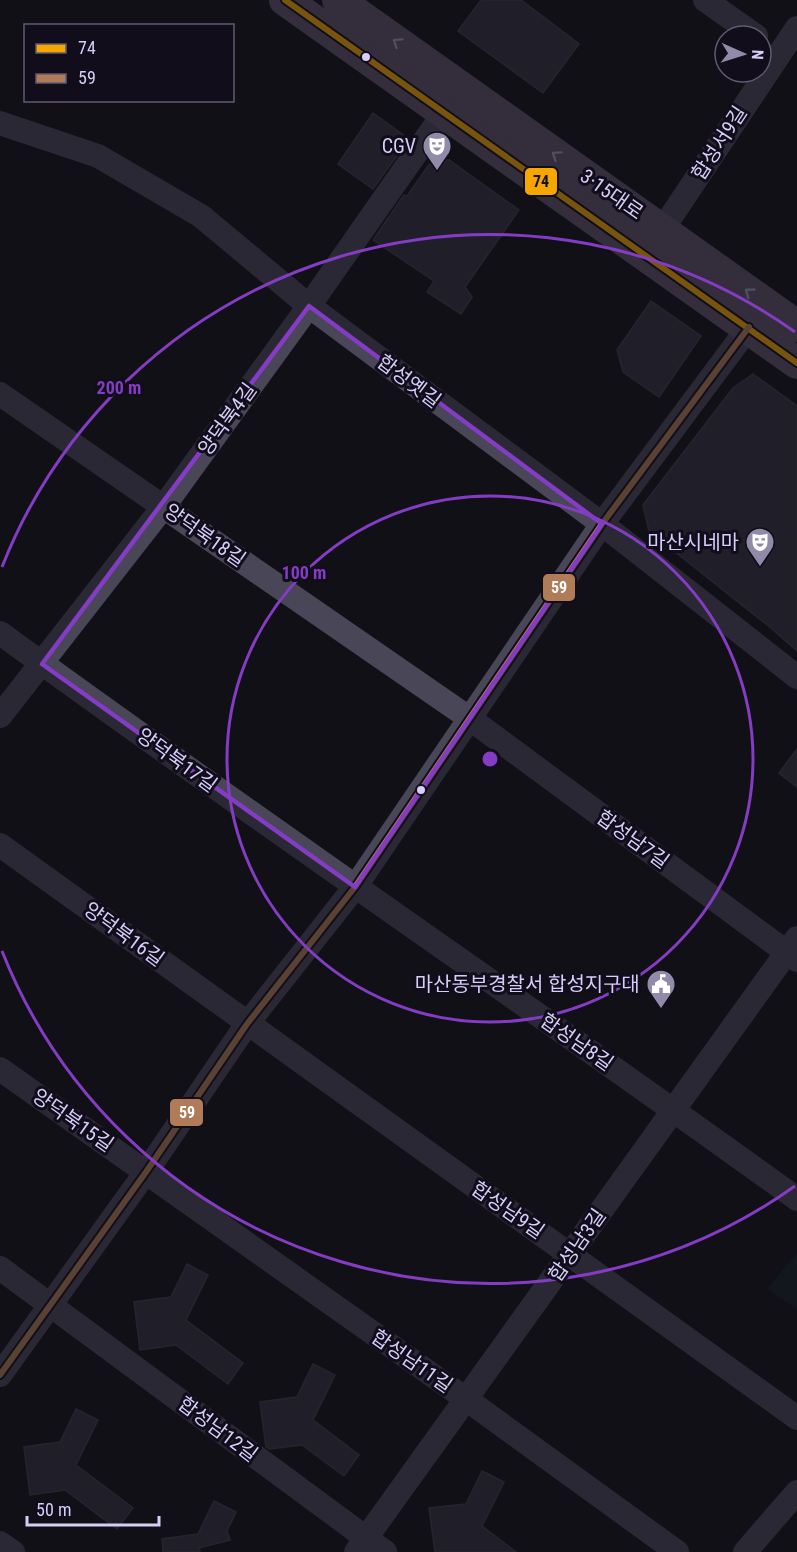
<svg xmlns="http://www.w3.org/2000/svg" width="797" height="1552" font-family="'Roboto Condensed','Noto Sans KR',sans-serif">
<rect width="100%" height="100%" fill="#121017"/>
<!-- green -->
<path fill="#112022" d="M797,1253V1309L767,1289Z"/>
<!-- building -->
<g fill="#32303c" stroke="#403b4a" stroke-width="1.5">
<path d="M481,0H521L579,44L543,93L458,31Z"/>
<path d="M373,113L409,139L373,189L338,164Z"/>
<path d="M439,159L449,160L519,210L465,287L472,297L461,314L427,292L434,281L373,240L404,195L407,196L430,163Z"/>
<path d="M651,301L701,336L659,397L623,372L617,350Z"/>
<path d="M753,374L797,406V651L771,628L649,531L643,505L733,388Z"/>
<path d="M797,749V787L779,773Z"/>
<path d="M187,1264L208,1275L186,1320L243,1363L228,1384L176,1345L140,1350L134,1302L171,1297Z"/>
<path d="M313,1364L335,1375L313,1420L359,1455L344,1476L302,1445L270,1449L266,1447L260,1402L297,1397Z"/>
<path d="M76,1409L98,1420L76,1465L133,1508L117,1529L65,1490L30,1495L24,1447L60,1442Z"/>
<path d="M482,1471L504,1482L482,1526L516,1552H435L429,1508L466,1504Z"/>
<path d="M214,1501L236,1512L227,1531L230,1540L199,1548L200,1552H163L162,1539L198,1534Z"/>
</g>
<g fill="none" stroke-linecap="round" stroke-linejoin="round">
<!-- minor -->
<g stroke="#484657" stroke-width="24">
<path d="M705,0L756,36"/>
<path d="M0,123L98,156L201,216L309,306L602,524L797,677"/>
<path d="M662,230L797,28"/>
<path d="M0,394L469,718L797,960"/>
<path d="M0,633C263,825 533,1008 797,1199"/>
<path d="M0,716L164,506L309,306L444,113"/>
<path d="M0,845L797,1418"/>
<path d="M0,1069L466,1399L677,1552"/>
<path d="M0,1268L385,1552"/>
<path d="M0,1375L146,1172L247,1024L355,887L602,524L749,327"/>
<path d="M0,1543L13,1552"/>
<path d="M356,1552L797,938"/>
<path d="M745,1552L797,1492"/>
</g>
<!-- major -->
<g stroke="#5b5068" stroke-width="32">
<path d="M285,0L797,363"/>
<path d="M338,0L797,326"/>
</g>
<!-- bus-1 casing -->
<g stroke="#110d1a" stroke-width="10">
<path id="bus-1" d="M285,0L797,363"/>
</g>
<!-- bus-2 casing -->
<g stroke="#110d1a" stroke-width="10">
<path id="bus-2" d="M0,1375L146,1172L247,1024L355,887L602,524L749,327"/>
</g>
<!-- bus-1 -->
<use href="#bus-1" stroke="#f7a600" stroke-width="6"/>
<!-- bus-2 -->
<use href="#bus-2" stroke="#b07c57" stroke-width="6"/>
</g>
<!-- one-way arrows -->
<defs><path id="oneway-chevron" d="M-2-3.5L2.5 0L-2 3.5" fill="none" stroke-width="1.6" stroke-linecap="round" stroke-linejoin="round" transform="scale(1.5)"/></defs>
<g stroke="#9f95b7">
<use href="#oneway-chevron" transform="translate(397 42) rotate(-145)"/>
<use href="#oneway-chevron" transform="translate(556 155) rotate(-145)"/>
<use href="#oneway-chevron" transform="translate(749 292) rotate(-144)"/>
</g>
<!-- marked area -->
<path d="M0 0H797V1552H0ZM309,306L602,524L355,887L42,664Z" fill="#121017" fill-opacity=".55" fill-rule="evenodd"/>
<path fill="none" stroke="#843cc5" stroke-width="4.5" stroke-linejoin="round" d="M309,306L602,524L355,887L42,664Z"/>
<!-- distance rings -->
<g fill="none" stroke="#843cc5" stroke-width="3">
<circle cx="490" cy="759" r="263"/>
<path d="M795 1186A525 525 0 0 1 2 951M2 567A525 525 0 0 1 795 332"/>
</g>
<!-- icons -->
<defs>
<g id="theatre-pin" transform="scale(1.5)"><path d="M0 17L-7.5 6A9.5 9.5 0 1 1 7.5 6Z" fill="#918ba9" stroke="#110d1a"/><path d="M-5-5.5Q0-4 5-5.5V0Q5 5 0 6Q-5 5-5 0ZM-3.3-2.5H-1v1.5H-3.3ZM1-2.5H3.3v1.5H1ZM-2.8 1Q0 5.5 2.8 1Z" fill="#fff"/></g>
<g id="civic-pin" transform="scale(1.5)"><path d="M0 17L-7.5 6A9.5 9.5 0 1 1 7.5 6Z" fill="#918ba9" stroke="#110d1a"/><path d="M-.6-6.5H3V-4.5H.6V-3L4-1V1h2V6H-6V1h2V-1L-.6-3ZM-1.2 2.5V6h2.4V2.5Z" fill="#fff"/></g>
</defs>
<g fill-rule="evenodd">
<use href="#theatre-pin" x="437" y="146"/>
<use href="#theatre-pin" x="760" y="542"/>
<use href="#civic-pin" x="661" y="984"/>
</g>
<!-- markers -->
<g fill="#d6cdf8" stroke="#110d1a" stroke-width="2">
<circle cx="366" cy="57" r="5"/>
<circle cx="421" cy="790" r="5"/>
</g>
<g text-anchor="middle" stroke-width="6" stroke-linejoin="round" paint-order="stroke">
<!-- street labels -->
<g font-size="20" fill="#d6cdf8" stroke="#110d1a">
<text transform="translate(719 143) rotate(-57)" y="7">합성서9길</text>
<text transform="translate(612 194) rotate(35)" y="7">3·15대로</text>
<text transform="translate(409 381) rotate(37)" y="7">합성옛길</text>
<text transform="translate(227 419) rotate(-54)" y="7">양덕북4길</text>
<text transform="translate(205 535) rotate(35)" y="7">양덕북18길</text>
<text transform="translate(177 760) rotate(36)" y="7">양덕북17길</text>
<text transform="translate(633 839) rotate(36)" y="7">합성남7길</text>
<text transform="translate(124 934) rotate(36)" y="7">양덕북16길</text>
<text transform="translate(577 1042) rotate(35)" y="7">합성남8길</text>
<text transform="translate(73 1120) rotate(35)" y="7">양덕북15길</text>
<text transform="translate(508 1210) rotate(35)" y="7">합성남9길</text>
<text transform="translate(577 1245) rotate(-55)" y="7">합성남3길</text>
<text transform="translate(412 1361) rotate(35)" y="7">합성남11길</text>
<text transform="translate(218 1429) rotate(37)" y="7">합성남12길</text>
</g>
<!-- poi labels -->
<g font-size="20" fill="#d6cdf8" stroke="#110d1a" text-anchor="end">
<text x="416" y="153">CGV</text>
<text x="739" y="549">마산시네마</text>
<text x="640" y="991">마산동부경찰서 합성지구대</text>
</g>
</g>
<circle cx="490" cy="759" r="9" fill="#843cc5" stroke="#110d1a" stroke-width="3"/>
<g font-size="18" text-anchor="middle" font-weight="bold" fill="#843cc5" stroke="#110d1a" stroke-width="6" stroke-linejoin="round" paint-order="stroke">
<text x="119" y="394">200 m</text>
<text x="304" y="579">100 m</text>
</g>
<g stroke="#110d1a" stroke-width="2">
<rect x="524" y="167" width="34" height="29" rx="6" fill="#f7a600"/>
<rect x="542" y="573" width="34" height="29" rx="6" fill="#b07c57"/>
<rect x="169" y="1098" width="35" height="29" rx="6" fill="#b07c57"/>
</g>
<g font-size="16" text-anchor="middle" font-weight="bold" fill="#fff">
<text x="559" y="593">59</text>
<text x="187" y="1118">59</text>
</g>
<g font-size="16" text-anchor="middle" font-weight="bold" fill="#111">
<text x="541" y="187">74</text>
</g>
<!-- legend -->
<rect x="24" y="24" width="210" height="78" fill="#110d1a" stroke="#605a73" stroke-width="1.5"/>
<rect x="36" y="44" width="30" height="9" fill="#f7a600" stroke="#605a73" stroke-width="1.5"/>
<text x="78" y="54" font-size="18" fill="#d6cdf8">74</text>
<rect x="36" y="74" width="30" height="9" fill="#b07c57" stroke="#605a73" stroke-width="1.5"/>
<text x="78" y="84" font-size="18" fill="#d6cdf8">59</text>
<!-- north arrow -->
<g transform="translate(743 54) rotate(93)"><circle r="28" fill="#110d1a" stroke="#605a73" stroke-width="1.5"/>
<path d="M0-4.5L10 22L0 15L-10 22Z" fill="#918ba9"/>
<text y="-9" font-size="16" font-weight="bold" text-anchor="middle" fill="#d6cdf8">N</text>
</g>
<!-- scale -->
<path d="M27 1516v9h132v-9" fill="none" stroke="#d6cdf8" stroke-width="3"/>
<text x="36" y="1516" font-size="18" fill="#d6cdf8" stroke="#110d1a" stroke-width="4.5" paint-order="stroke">50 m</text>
</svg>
